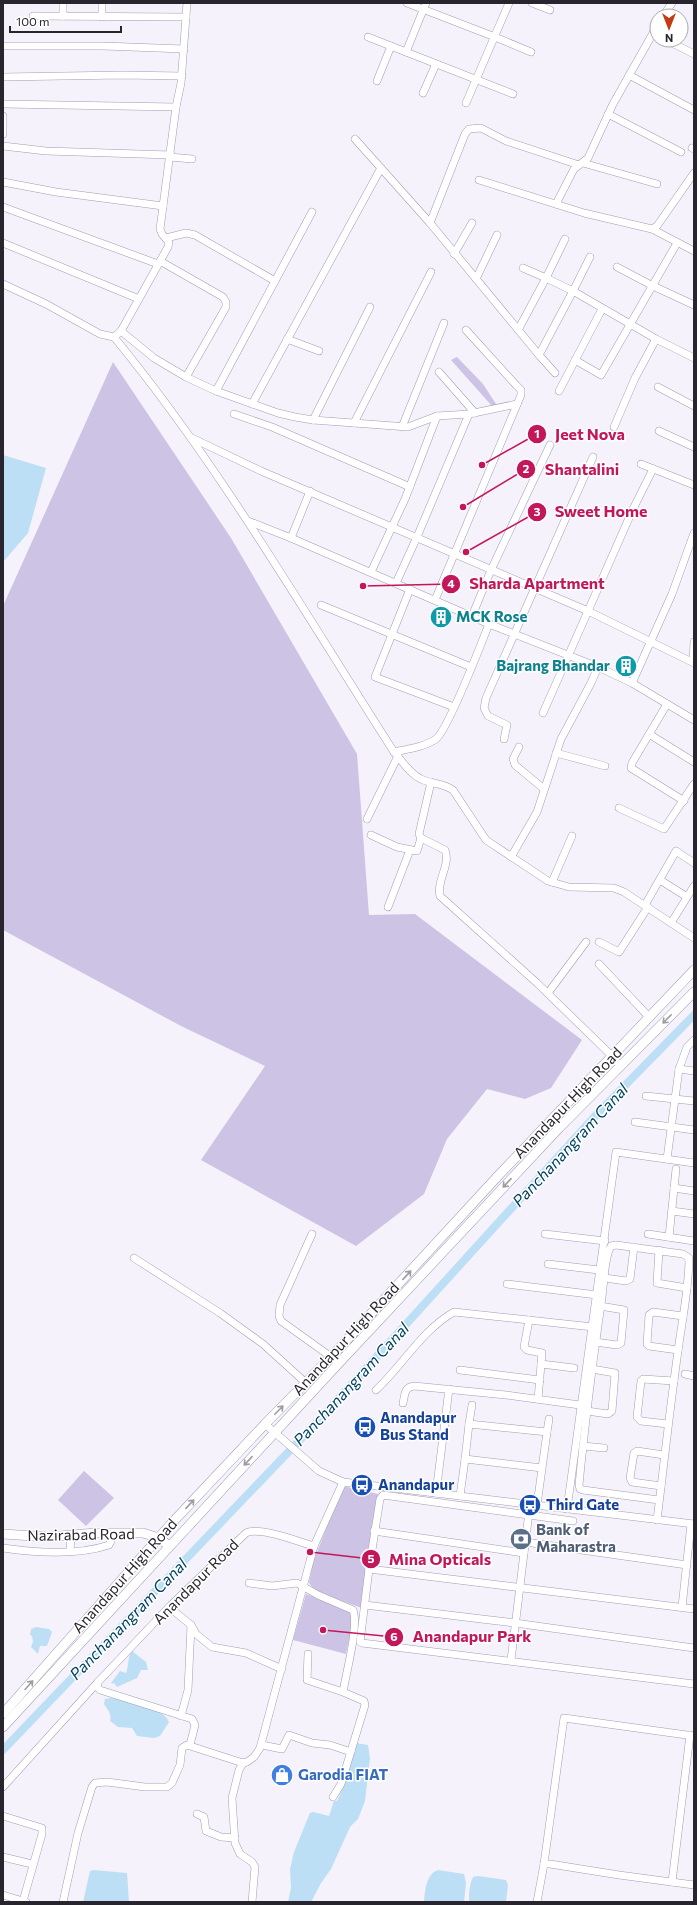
<svg xmlns="http://www.w3.org/2000/svg" width="697" height="1905" font-family="Commissioner,sans-serif">
<rect width="100%" height="100%" fill="#f5f2fc"/>
<!-- green -->
<g fill="#cdc3e4">
<path d="M457,357L483,384L496,404L492,406L451,360Z"/>
<path d="M113,362L231,538L357,754L369,915L415,914L582,1040L551,1088L525,1099L487,1089L447,1139L424,1194L356,1246L201,1160L265,1066L181,1026L3,930V606Z"/>
<path d="M84,1471L114,1498L86,1526L58,1500Z"/>
<path d="M343,1486L378,1494L371,1531L362,1608L316,1592L309,1583L313,1562Z"/>
<path d="M306,1594L347,1609C357,1617 348,1642 346,1654L293,1640Z"/>
</g>
<!-- water -->
<g fill="#bcdff5">
<path d="M3,455L46,468L28,533L3,562Z"/>
<path d="M36,1627L49,1629L52,1632L47,1646H40L38,1654L31,1647L33,1642L32,1636L30,1635L31,1629Z"/>
<path d="M132,1651L146,1662L148,1670H141L137,1678L117,1687L115,1684L111,1683L120,1671L126,1673C129,1666 127,1658 132,1651Z"/>
<path d="M111,1698C125,1701 165,1708 169,1722L160,1736L154,1738L137,1736L132,1728L118,1727L110,1721C112,1714 108,1710 104,1704L105,1699Z"/>
<path d="M356,1743L368,1745L370,1758L365,1801L358,1819L350,1827L331,1869L321,1883L311,1902H288L291,1888L290,1869L294,1852L310,1813L313,1812L329,1816L334,1801H337L344,1785Z"/>
<path d="M94,1870L127,1873L129,1902H83L90,1871Z"/>
<path d="M438,1870L464,1874L466,1883L464,1902H424C425,1891 426,1874 438,1870Z"/>
<path d="M478,1876L506,1880L508,1885L506,1902H469C469,1893 469,1886 473,1877Z"/>
</g>
<g fill="none" stroke-linecap="round" stroke-linejoin="round">
<!-- canal -->
<path stroke="#bcdff5" stroke-width="8" d="M3,1750L319,1420L597,1114L694,1015"/>
<!-- minor casing -->
<g stroke="#a39cb4" stroke-width="8">
<g id="minor">
<path d="M407,3L495,37L531,52"/>
<path d="M426,3L406,52L513,94"/>
<path d="M532,3L550,10"/>
<path d="M33,16L186,17"/>
<path d="M63,16V3"/>
<path d="M663,16L672,3"/>
<path d="M102,17V3"/>
<path d="M368,37L406,52"/>
<path d="M666,40L694,54"/>
<path d="M3,46H103L184,49"/>
<path d="M629,75L694,110"/>
<path d="M3,77L123,75L182,76"/>
<path d="M377,81L391,46"/>
<path d="M423,93L436,64"/>
<path d="M466,103L509,3"/>
<path d="M3,104L176,107"/>
<path d="M608,114L681,152"/>
<path d="M3,116V134"/>
<path d="M355,139L430,223L539,355"/>
<path d="M3,146L46,151L171,155"/>
<path d="M692,148L694,149"/>
<path d="M170,157L192,159"/>
<path d="M583,163L657,184"/>
<path d="M479,180L584,213L652,229L657,226L694,173"/>
<path d="M3,182L56,192L163,206"/>
<path d="M556,204L574,169L588,158L613,104L657,26"/>
<path d="M3,207L158,264"/>
<path d="M430,223L465,134L469,129L481,128L506,141L579,165"/>
<path d="M652,229L694,251"/>
<path d="M166,238L186,233L195,235L275,281"/>
<path d="M3,243L139,299"/>
<path d="M454,254L472,223"/>
<path d="M160,261L223,297L226,302V307L186,377"/>
<path d="M617,267L653,286L694,305"/>
<path d="M523,268L546,278L565,239"/>
<path d="M476,279L497,235"/>
<path d="M3,284L46,304L100,334L114,337L121,331L168,247L169,242L162,234L160,229L176,107L181,83L187,3"/>
<path d="M518,330L546,278L573,291L590,257"/>
<path d="M121,331L154,358L186,377L216,391L278,413L295,417L313,420L408,427L437,416L469,414L517,404"/>
<path d="M114,337C220,466 304,612 394,752C402,761 410,774 421,779C431,784 443,783 453,790L486,840L548,881L569,887L614,888L624,892L694,938"/>
<path d="M287,339L319,351"/>
<path d="M575,360L601,375L677,243"/>
<path d="M439,372L475,413"/>
<path d="M555,373L539,355L573,291L656,339L694,358"/>
<path d="M658,387L694,406"/>
<path d="M216,391L312,212"/>
<path d="M559,391L602,309"/>
<path d="M252,404L381,168"/>
<path d="M234,414L272,427L410,487"/>
<path d="M313,420L370,307"/>
<path d="M354,423L431,272"/>
<path d="M402,427L444,323"/>
<path d="M614,427L635,378L656,339"/>
<path d="M659,431L694,447"/>
<path d="M192,438L261,471L588,611L694,663"/>
<path d="M641,464L694,485"/>
<path d="M248,521L291,538L489,624L598,667L632,683L694,720"/>
<path d="M291,538L310,491"/>
<path d="M371,572L405,499L437,416"/>
<path d="M396,583L417,537L469,414"/>
<path d="M410,589L375,677L454,707"/>
<path d="M435,600L521,395V390L516,385L466,330"/>
<path d="M321,605L471,667"/>
<path d="M472,616L491,570L550,445"/>
<path d="M693,662L694,642"/>
<path d="M632,683L672,594L694,533"/>
<path d="M667,704L632,763L631,768L684,801"/>
<path d="M543,713L633,509L653,469"/>
<path d="M649,734L694,762"/>
<path d="M504,739L507,725L488,716L484,708L486,698L593,457"/>
<path d="M519,747L513,759L515,765L544,789"/>
<path d="M394,752C408,749 424,747 436,739C449,728 481,644 489,624"/>
<path d="M556,753L605,766"/>
<path d="M431,782L419,834L421,838L445,850C451,865 436,881 440,896L537,983L613,1057L620,1066"/>
<path d="M619,808L664,829L694,784"/>
<path d="M367,819L398,756"/>
<path d="M371,835L397,847L417,851L421,838"/>
<path d="M511,857L537,812L561,739L591,683L598,667"/>
<path d="M660,880L687,897"/>
<path d="M552,882L572,836"/>
<path d="M645,905L676,851L694,863"/>
<path d="M388,907L410,850"/>
<path d="M671,923L694,886"/>
<path d="M599,942L619,952L648,907"/>
<path d="M599,964L650,1018"/>
<path d="M548,993L586,942"/>
<path d="M679,1069L694,1071"/>
<path d="M646,1096L694,1101"/>
<path d="M635,1122L694,1130"/>
<path d="M667,1159L679,1069L687,1047L694,1040"/>
<path d="M674,1188L694,1191"/>
<path d="M672,1211L694,1214"/>
<path d="M312,1234L280,1305L279,1316L281,1321L334,1359"/>
<path d="M545,1234L605,1241"/>
<path d="M648,1234L694,1241"/>
<path d="M669,1237L676,1169"/>
<path d="M659,1250L657,1283L687,1288"/>
<path d="M134,1258L220,1313L263,1344L306,1383"/>
<path d="M548,1264L599,1270"/>
<path d="M605,1278L626,1281L630,1279L634,1247"/>
<path d="M507,1284L597,1295"/>
<path d="M529,1320L524,1347L527,1350L542,1353L538,1399"/>
<path d="M595,1342L617,1345L621,1343L624,1310L600,1306"/>
<path d="M678,1350L649,1346L647,1344L649,1315L653,1312L683,1316"/>
<path d="M541,1364L574,1368"/>
<path d="M460,1370L540,1380"/>
<path d="M685,1374L694,1376"/>
<path d="M376,1390C403,1365 422,1330 454,1312L593,1327"/>
<path d="M403,1403C405,1395 404,1387 414,1386L506,1395L580,1405"/>
<path d="M587,1411L608,1414L612,1411L615,1373L592,1369"/>
<path d="M265,1424L319,1471L343,1482L694,1524"/>
<path d="M469,1424L472,1405"/>
<path d="M668,1424L641,1421L637,1417L641,1381L643,1379L674,1381"/>
<path d="M547,1432L549,1419"/>
<path d="M583,1446L604,1448"/>
<path d="M661,1486L632,1482L630,1478L634,1453L637,1451L664,1455"/>
<path d="M436,1493L449,1389"/>
<path d="M460,1496L465,1459"/>
<path d="M537,1505L547,1432L469,1424L465,1459L542,1468"/>
<path d="M567,1509L616,1152L694,1163"/>
<path d="M657,1520C664,1464 670,1407 678,1351C682,1320 689,1289 689,1258L683,1254L616,1245L611,1246C604,1258 604,1283 602,1297C593,1360 585,1422 579,1485L580,1489L583,1490L659,1500"/>
<path d="M573,1521L383,1495L380,1499L369,1569L360,1642L362,1643L694,1684"/>
<path d="M374,1531L524,1553"/>
<path d="M525,1542L687,1565"/>
<path d="M3,1548C37,1553 76,1556 109,1545L111,1541L110,1533"/>
<path d="M70,1551L71,1536"/>
<path d="M369,1569L694,1609"/>
<path d="M249,1583L272,1586L297,1583L318,1595L353,1610C359,1626 346,1673 343,1692L364,1701L365,1705L341,1784L333,1797"/>
<path d="M365,1605L515,1623L694,1648"/>
<path d="M169,1607L191,1625L196,1634L212,1647L246,1653L282,1669"/>
<path d="M682,1607L691,1524"/>
<path d="M308,1654L307,1680L343,1692"/>
<path d="M511,1660L529,1512"/>
<path d="M181,1716L188,1690L191,1625"/>
<path d="M190,1745L195,1725L192,1719L100,1690L97,1687L98,1682L169,1607L246,1533C259,1526 299,1542 314,1546"/>
<path d="M262,1745L282,1749L289,1735L312,1743L330,1745L351,1752"/>
<path d="M243,1763L239,1770L232,1798L235,1843L240,1854L252,1862L255,1867L252,1902"/>
<path d="M3,1787L98,1682"/>
<path d="M197,1814L204,1817L206,1831L221,1837L235,1838"/>
<path d="M3,1816L42,1828V1834L23,1901"/>
<path d="M3,1857L32,1864"/>
<path d="M544,1864L564,1718L694,1736"/>
<path d="M672,1882L690,1735"/>
<path d="M3,1895L26,1902"/>
<path d="M63,1902L78,1833L92,1787L95,1783L107,1782L145,1787H167L172,1783L180,1765L182,1748L187,1745L243,1763L247,1762L254,1757L260,1748L314,1546L343,1482"/>
<path d="M537,1902L544,1864H550L619,1875L694,1885"/>
</g>
</g>
<!-- secondary casing -->
<g stroke="#a39cb4" stroke-width="10">
<g id="secondary">
<path d="M3,1534L48,1537L96,1533H143L159,1538L169,1546"/>
<path d="M3,1714L170,1525L265,1424L331,1357L497,1177L694,970"/>
<path d="M3,1727L338,1364L559,1128L694,992"/>
</g>
</g>
<!-- minor -->
<use href="#minor" stroke="#fff" stroke-width="7"/>
<!-- secondary -->
<use href="#secondary" stroke="#fff" stroke-width="9"/>
</g>
<!-- one-way arrows -->
<defs><path id="oneway-shaft" d="M-6 0H5M1.5-3L5.5 0L1.5 3" fill="none" stroke-width="1.6" stroke-linecap="round" stroke-linejoin="round"/></defs>
<g stroke="#9e9da1">
<use href="#oneway-shaft" transform="translate(667 1019) rotate(135)"/>
<use href="#oneway-shaft" transform="translate(507 1183) rotate(133)"/>
<use href="#oneway-shaft" transform="translate(407 1275) rotate(-47)"/>
<use href="#oneway-shaft" transform="translate(279 1410) rotate(-45)"/>
<use href="#oneway-shaft" transform="translate(248 1461) rotate(133)"/>
<use href="#oneway-shaft" transform="translate(190 1504) rotate(-47)"/>
<use href="#oneway-shaft" transform="translate(29 1685) rotate(-48)"/>
</g>
<!-- icons -->
<defs>
<g id="building-disc" transform="scale(1.15)"><circle r="9.5" fill="#0f9aa8" stroke="#fff"/><path d="M-4-6H4V6H1V3H-1V6H-4ZM-2.5-4.3h1.7v1.8h-1.7ZM.8-4.3h1.7v1.8H.8ZM-2.5-1h1.7V.8h-1.7ZM.8-1h1.7V.8H.8Z" fill="#fff"/></g>
<g id="bus-disc" transform="scale(1.15)"><circle r="9.5" fill="#1a4fb4" stroke="#fff"/><path d="M-5-6H5V4H4V6H2V4H-2V6H-4V4H-5ZM-3.5-4V0h7V-4ZM-3.5 1.2v1.5H-2V1.2ZM2 1.2v1.5H3.5V1.2Z" fill="#fff"/></g>
<g id="bank-disc" transform="scale(1.15)"><circle r="9.5" fill="#5c6f8a" stroke="#fff"/><path d="M-6-4H6V4H-6ZM0-2.3a2.3 2.3 0 1 0 0 4.6a2.3 2.3 0 1 0 0-4.6Z" fill="#fff"/></g>
<g id="shop-disc" transform="scale(1.15)"><circle r="9.5" fill="#3f7fe0" stroke="#fff"/><path d="M-5-2.5h2.3a2.7 3.5 0 0 1 5.4 0H5L5.5 6h-11ZM-1.5-2.5h3a1.5 2.3 0 0 0-3 0Z" fill="#fff"/></g>
</defs>
<g fill-rule="evenodd">
<use href="#building-disc" x="441" y="617"/>
<use href="#building-disc" x="626" y="666"/>
<use href="#bus-disc" x="365" y="1427"/>
<use href="#bus-disc" x="362" y="1485"/>
<use href="#bus-disc" x="530" y="1505"/>
<use href="#bank-disc" x="521" y="1539"/>
<use href="#shop-disc" x="282" y="1775"/>
</g>
<g text-anchor="middle" stroke-width="3" stroke-linejoin="round" paint-order="stroke">
<!-- culture labels -->
<g font-size="15" font-weight="bold" fill="#0d838f" stroke="#fff" text-anchor="start">
<text x="456" y="622">MCK Rose</text>
<text x="610" y="671" text-anchor="end">Bajrang Bhandar</text>
</g>
<!-- street labels -->
<g font-size="15" fill="#28252f" stroke="#fff">
<text transform="translate(568 1103) rotate(-46)" y="5">Anandapur High Road</text>
<text transform="translate(346 1339) rotate(-47)" y="5">Anandapur High Road</text>
<text transform="translate(81 1535) rotate(-1)" y="5">Nazirabad Road</text>
<text transform="translate(125 1576) rotate(-48)" y="5">Anandapur High Road</text>
<text transform="translate(196 1582) rotate(-45)" y="5">Anandapur Road</text>
</g>
<!-- transit labels -->
<g font-size="15" font-weight="bold" fill="#164399" stroke="#fff" text-anchor="start">
<text x="380" y="1423">Anandapur<tspan x="380" dy="17">Bus Stand</tspan></text>
<text x="378" y="1490">Anandapur</text>
<text x="546" y="1510">Third Gate</text>
</g>
<!-- service labels -->
<g font-size="15" font-weight="bold" fill="#4e5e75" stroke="#fff" text-anchor="start">
<text x="536" y="1535">Bank of<tspan x="536" dy="17">Maharastra</tspan></text>
</g>
<!-- shop labels -->
<g font-size="15" font-weight="bold" fill="#366cbe" stroke="#fff" text-anchor="start">
<text x="298" y="1780">Garodia FIAT</text>
</g>
<!-- water labels -->
<g font-size="16" font-style="italic" fill="#004260" stroke="#fff">
<text transform="translate(570 1145) rotate(-47)" y="6">Panchanangram Canal</text>
<text transform="translate(351 1384) rotate(-47)" y="6">Panchanangram Canal</text>
<text transform="translate(128 1619) rotate(-46)" y="6">Panchanangram Canal</text>
</g>
</g>
<!-- callouts -->
<path fill="none" stroke="#c2185b" stroke-width="1.5" d="M482 465L537 434M463 507L526 469M466 552L537 512M363 586L451 584M310 1552L371 1559M323 1630L394 1637"/>
<g fill="#c2185b" stroke="#fff" stroke-width="1.5">
<circle cx="482" cy="465" r="4"/>
<circle cx="463" cy="507" r="4"/>
<circle cx="466" cy="552" r="4"/>
<circle cx="363" cy="586" r="4"/>
<circle cx="310" cy="1552" r="4"/>
<circle cx="323" cy="1630" r="4"/>
<circle cx="537" cy="434" r="10"/>
<circle cx="526" cy="469" r="10"/>
<circle cx="537" cy="512" r="10"/>
<circle cx="451" cy="584" r="10"/>
<circle cx="371" cy="1559" r="10"/>
<circle cx="394" cy="1637" r="10"/>
</g>
<g font-size="12" text-anchor="middle" font-weight="bold" fill="#fff">
<text x="537" y="438">1</text>
<text x="526" y="473">2</text>
<text x="537" y="516">3</text>
<text x="451" y="588">4</text>
<text x="371" y="1563">5</text>
<text x="394" y="1641">6</text>
</g>
<g font-size="16" text-anchor="middle" font-weight="bold" fill="#c2185b" stroke="#fff" stroke-width="3" stroke-linejoin="round" paint-order="stroke">
<text x="590" y="440">Jeet Nova</text>
<text x="582" y="475">Shantalini</text>
<text x="601" y="517">Sweet Home</text>
<text x="537" y="589">Sharda Apartment</text>
<text x="440" y="1565">Mina Opticals</text>
<text x="472" y="1642">Anandapur Park</text>
</g>
<!-- border -->
<rect width="697" height="1905" fill="none" stroke="#28252f" stroke-width="8"/>
<!-- north arrow -->
<g transform="translate(669 28) rotate(180)"><circle r="19" fill="#ffffff" stroke="#a9a8ac"/>
<path d="M0-3L7 15L0 10L-7 15Z" fill="#c43b13"/>
<text y="-6" font-size="11" font-weight="bold" text-anchor="middle" fill="#28252f">N</text>
</g>
<!-- scale -->
<path d="M10 26v6h111v-6" fill="none" stroke="#28252f" stroke-width="2"/>
<text x="16" y="26" font-size="12" fill="#28252f" stroke="#ffffff" stroke-width="3" paint-order="stroke">100 m</text>
</svg>
